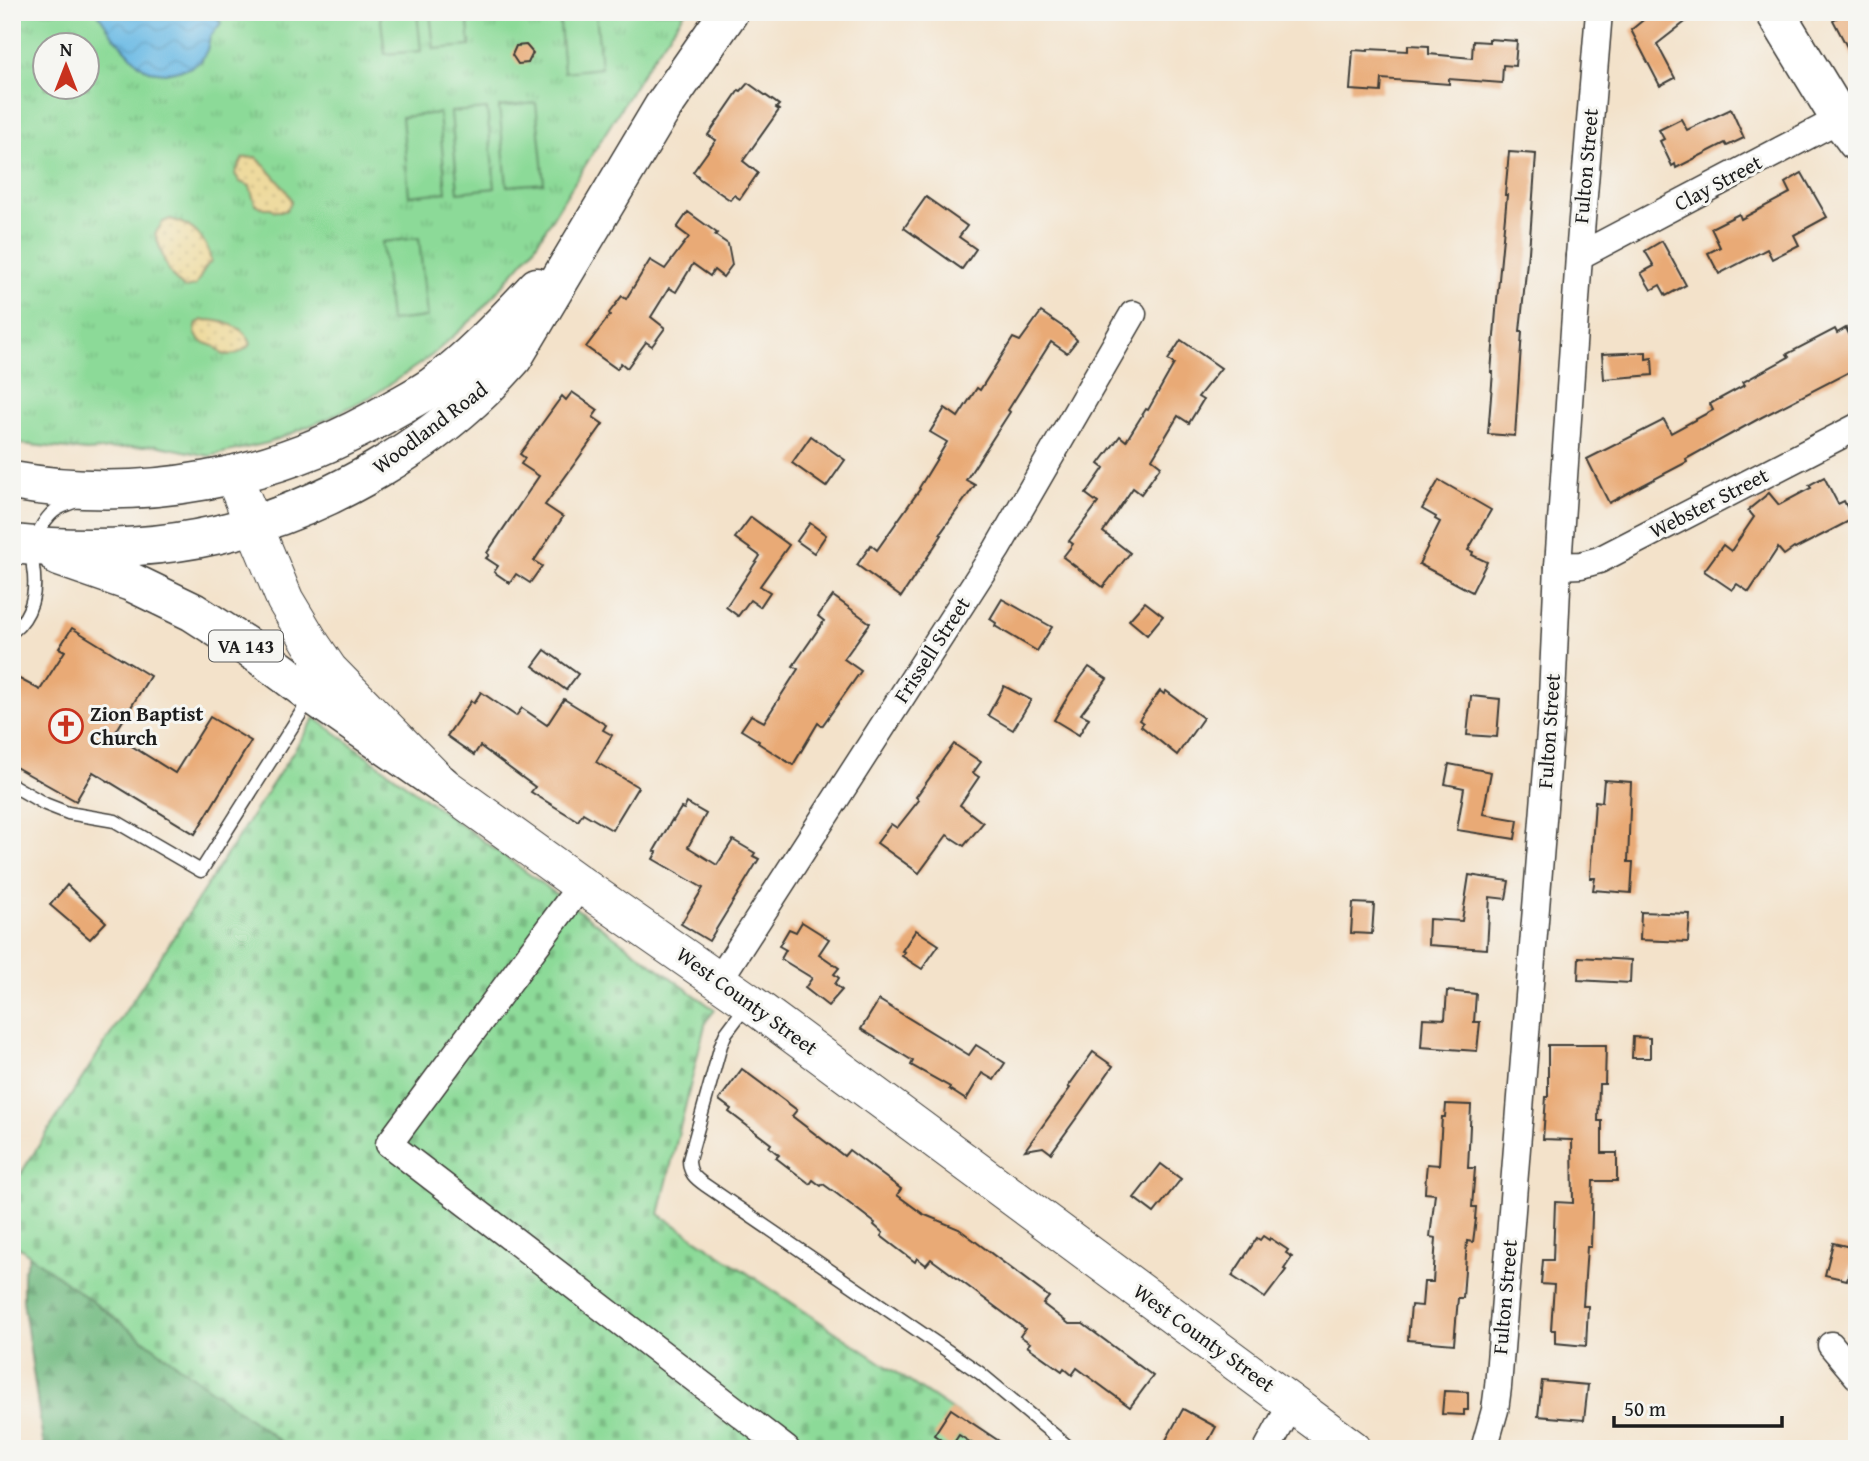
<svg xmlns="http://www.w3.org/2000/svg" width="1869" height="1461" font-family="'Gentium Book Plus',serif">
<defs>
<pattern id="grass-tufts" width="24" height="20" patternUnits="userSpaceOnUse" patternTransform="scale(1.75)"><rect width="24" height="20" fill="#8cda98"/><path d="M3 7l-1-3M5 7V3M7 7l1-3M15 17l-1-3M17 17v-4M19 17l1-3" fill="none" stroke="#78ba82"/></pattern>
<pattern id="forest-firs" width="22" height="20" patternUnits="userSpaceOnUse" patternTransform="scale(1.75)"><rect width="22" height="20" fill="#71ba80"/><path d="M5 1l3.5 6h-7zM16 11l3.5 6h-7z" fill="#619f6e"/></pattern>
<pattern id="sand-dots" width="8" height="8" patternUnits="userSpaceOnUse" patternTransform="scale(1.75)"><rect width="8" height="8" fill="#eeda9e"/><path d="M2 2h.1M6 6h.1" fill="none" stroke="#ccba88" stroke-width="1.8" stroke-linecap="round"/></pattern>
<pattern id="cemetery-stones" width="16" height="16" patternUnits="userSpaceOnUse" patternTransform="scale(1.75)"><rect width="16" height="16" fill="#8cda98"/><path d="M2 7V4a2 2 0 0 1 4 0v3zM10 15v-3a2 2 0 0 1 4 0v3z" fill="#78ba82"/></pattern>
<pattern id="water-waves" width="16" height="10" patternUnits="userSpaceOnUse" patternTransform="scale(1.75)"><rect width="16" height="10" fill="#69b9e4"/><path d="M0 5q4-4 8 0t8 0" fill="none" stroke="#5a9ec3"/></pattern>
</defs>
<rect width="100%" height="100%" fill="#f6f6f2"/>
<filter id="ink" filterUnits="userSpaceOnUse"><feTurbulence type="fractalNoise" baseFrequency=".0143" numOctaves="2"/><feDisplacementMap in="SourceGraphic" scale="14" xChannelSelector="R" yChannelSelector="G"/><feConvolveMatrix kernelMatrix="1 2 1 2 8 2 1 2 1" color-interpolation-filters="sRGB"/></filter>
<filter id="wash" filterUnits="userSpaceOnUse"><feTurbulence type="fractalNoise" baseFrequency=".00686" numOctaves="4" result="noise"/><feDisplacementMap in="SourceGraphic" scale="28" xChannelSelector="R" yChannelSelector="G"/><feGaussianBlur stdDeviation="1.57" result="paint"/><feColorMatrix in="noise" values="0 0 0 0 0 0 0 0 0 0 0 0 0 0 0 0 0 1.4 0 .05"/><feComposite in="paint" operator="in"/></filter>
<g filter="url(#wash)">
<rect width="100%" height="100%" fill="#f3e2ca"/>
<!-- grass -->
<path fill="url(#grass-tufts)" stroke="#547b5a" stroke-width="2" fill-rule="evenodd" d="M12,12H685L647,66L532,251L476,316L431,356L374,395L329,418L268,443L209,456L155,445L87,451L12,443ZM46,46H88V88H46Z"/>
<!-- forest -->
<path fill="url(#forest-firs)" stroke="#466b4e" stroke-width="2" d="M30,1255L291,1449H44L23,1300V1273Z"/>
<!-- sand -->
<g fill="url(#sand-dots)" stroke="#857b5d" stroke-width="2">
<path d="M256,157C263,164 292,193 291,202C290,206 288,208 285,211H275L271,208H264L255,204L250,186L240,182L235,174L243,158Z"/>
<path d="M170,219C192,224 208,239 211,262C202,268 202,277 195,286L184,288C164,272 164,256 155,234L163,222Z"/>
<path d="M203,320C221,320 245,325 251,344C242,352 234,357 222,354C215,343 210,346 201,341C198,339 197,336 195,333L197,323Z"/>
</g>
<!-- cemetery -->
<path fill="url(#cemetery-stones)" stroke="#547b5a" stroke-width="2" d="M315,718L715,1010L706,1021L659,1214L1010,1449H291L12,1242V1187Z"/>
<!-- pitch -->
<g fill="#8cda98" stroke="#547b5a" stroke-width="2">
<path d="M380,12H417L421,51L385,54Z"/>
<path d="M430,12H467L470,46L434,49Z"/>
<path d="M559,12H596L601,68L564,72Z"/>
<path d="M536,103L544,183L507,186L499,107Z"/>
<path d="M487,109L495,188L458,192L451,112Z"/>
<path d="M439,113L446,192L409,196L402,117Z"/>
<path d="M419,238L427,317L390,321L382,242Z"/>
</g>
<!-- water -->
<path fill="url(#water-waves)" stroke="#426a80" stroke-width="2" d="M97,12H213L221,23L210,37L207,50L201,61L189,68L165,73L149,71L139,64L113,36Z"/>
<g id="blocks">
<!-- building -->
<g fill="#e9aa76">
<path d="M1653,12H1698L1657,44L1675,78L1660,86L1631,30Z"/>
<path d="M1847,12H1857V66L1833,20Z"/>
<path d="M1489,39L1517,41L1515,66L1503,65L1502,83L1449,79V84L1382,79L1381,92L1350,90L1353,50L1368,51V49L1408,51V45L1429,46V54L1472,58L1473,41L1489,42Z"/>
<path d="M526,45L533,53L528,63L518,64L512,55L516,46Z"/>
<path d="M748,83L779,105L776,108L779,110L743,161L758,173L740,199L734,195L730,200L697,177L698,176L693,172L716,140L708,135L739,90L741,91Z"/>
<path d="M1731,109L1744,138L1727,146L1725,143L1676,168L1675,164L1672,166L1660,141L1664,139L1659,130L1681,119L1687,130Z"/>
<path d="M1509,152L1536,154L1529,252H1528L1520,331H1522L1515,436L1488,434L1493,372H1491L1496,311L1507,195H1505Z"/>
<path d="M1802,173L1827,217L1794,235L1799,245L1772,259L1767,249L1719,274L1708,253L1720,247L1711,228L1739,214L1741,219L1790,193L1785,183Z"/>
<path d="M926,197L967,226L959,237L976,249L962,269L904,228Z"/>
<path d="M688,212L717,233L715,235L728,244L732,265L723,277L714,270L710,276L693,264L676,292L669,288L651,317L665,328L652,346L646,342L627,368L621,363L617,369L586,347L610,315L609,313L622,296L626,299L650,260L665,269L689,237L677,228Z"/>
<path d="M1662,241L1686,285L1666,296L1660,285L1651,290L1641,273L1654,266L1645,251Z"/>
<path d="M1041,312L1066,329L1077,340L1067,353L1051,342L1008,410L1010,412L966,480L975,485L940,534L942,535L901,597L857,565L871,545L877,550L920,489L919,488L947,442L930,432L945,408L958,417L977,388L980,390L1013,338L1020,341Z"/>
<path d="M1846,328L1857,350V368L1762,417L1686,459L1687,462L1609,503L1587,459L1664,420L1671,433L1713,410L1710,404L1745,385L1743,382L1789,357L1787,354L1835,329L1837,333Z"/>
<path d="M1181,340L1221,368L1198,397L1203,400L1189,423L1178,416L1152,459L1161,466L1141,494L1133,488L1103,532L1130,553L1103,587L1063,557L1073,544L1069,541L1098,503L1086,494L1104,468L1099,464L1120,436L1126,441L1146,409L1148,410L1174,364L1168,360Z"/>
<path d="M1646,352V359L1652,358L1653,375L1604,379L1602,354Z"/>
<path d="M572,392L598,410L593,417L603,424L545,505L563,517L534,561L542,566L530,583L516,574L510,583L494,572L498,566L486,558L489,555L487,553L539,476L521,464L525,458L520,454L562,396L566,400Z"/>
<path d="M811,436L845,460L826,487L792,463Z"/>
<path d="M1824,477L1838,504L1844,501L1853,519L1795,549L1794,548L1784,555L1778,548L1749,592L1737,584L1732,590L1704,571L1723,545L1731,551L1754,517L1748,510L1769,493L1779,505L1811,488L1809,485Z"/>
<path d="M1439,480L1491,510L1468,550L1473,552L1472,555L1487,562L1472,592L1419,564L1440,522L1435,519L1436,517L1422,509Z"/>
<path d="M751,517L789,545L760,586L770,592L760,607L750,600L738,616L726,607L760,556L735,538Z"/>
<path d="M810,523L826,535L814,553L797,541Z"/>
<path d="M833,596L870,623L844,659L861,671L822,726L818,723L793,765L758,743L759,741L741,730L751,715L764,722L798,669L793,666L824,621L818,616Z"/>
<path d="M1002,599L1052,627L1037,651L995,626L996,623L990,619Z"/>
<path d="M1145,602L1163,616L1147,635L1129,620Z"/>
<path d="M72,628L150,676L114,735L175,773L210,717L251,741L195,834L93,772L76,801L12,765V675L40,690L65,651L59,648Z"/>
<path d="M545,650L578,674L566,690L533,666Z"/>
<path d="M1089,667L1107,679L1081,714L1089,718L1079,735L1054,720L1070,693Z"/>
<path d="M1004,686L1031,700L1013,730L988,715Z"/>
<path d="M1160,691L1164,694L1166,691L1203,718L1177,755L1141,726L1143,723L1139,720Z"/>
<path d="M481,692L516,716L522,708L547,725L564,699L606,725L603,730L612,735L596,762L638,787L612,830L583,813L578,821L531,792L535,787L480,746L474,755L447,736L471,701L474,703Z"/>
<path d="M1471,696L1500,699L1497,737L1467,735Z"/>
<path d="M954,744L981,762L973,773L979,777L960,805L983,823L964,846L947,835L919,873L877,843L891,824L897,828L919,800L916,797Z"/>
<path d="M1449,764L1491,772L1483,814L1518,820L1515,839L1457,830L1464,788L1445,784Z"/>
<path d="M1604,780L1631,782L1628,862H1633L1631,893L1593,890L1595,878H1590L1595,801L1602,802Z"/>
<path d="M687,803L706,814L688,847L717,865L733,840L755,853L753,856L759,859L709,941L681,924L703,888L653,859L657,852L654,851L672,820L673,821L681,808L684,809Z"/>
<path d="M1469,875L1509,881L1506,899L1490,897L1487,949L1428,945L1429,919L1462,921Z"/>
<path d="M67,885L106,922L90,939L50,905Z"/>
<path d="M1353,903L1374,904L1372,934L1351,933Z"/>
<path d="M1641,912L1690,914L1688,942L1640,940Z"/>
<path d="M802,922L829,939L819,954L839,968L834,974L839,978L835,984L842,990L828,1006L805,988L812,978L781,959L786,950L779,946L789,929L796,932Z"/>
<path d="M916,930L939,945L922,969L902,956L905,952L902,951Z"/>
<path d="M1579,957L1631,960L1630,983L1578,980Z"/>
<path d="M1447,991L1476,994L1474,1022H1480L1477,1051L1421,1047L1423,1018L1445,1019Z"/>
<path d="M879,1000L969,1055L976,1045L1005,1063L994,1080L982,1073L966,1100L949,1089L950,1087L911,1065L913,1061L861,1029Z"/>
<path d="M1633,1037L1650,1038V1058H1632Z"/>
<path d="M1548,1045H1606L1605,1084H1599L1598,1121H1602V1153H1617V1181H1593L1591,1247H1587L1583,1306H1588L1586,1346L1555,1343V1330H1551L1554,1285L1541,1284L1543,1260H1553L1555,1202L1573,1203L1572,1140L1543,1139L1546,1097H1548Z"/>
<path d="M1093,1052L1113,1066L1080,1113L1051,1153L1043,1147L1025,1150L1070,1088L1068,1087Z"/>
<path d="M742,1069L797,1110L792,1116L844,1156L849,1150L901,1189L897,1195L923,1214L959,1229L1049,1297L1043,1304L1064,1320L1069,1324H1083L1153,1376L1130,1407L1077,1368L1072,1375L1064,1368L1062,1371L1027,1346L1030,1343L1020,1336L1025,1329L946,1270L931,1259L926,1265L917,1258L915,1262L881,1236L883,1233L874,1225L875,1223L837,1194L823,1184L821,1186L813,1180L810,1184L776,1158L779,1155L769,1147L771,1144L729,1112L731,1109L719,1100Z"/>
<path d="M1446,1104L1471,1105L1468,1168H1475L1472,1207H1476L1475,1219H1476L1473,1242L1467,1241L1463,1298H1458L1454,1344L1408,1340L1411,1305L1422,1306L1424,1282H1433L1436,1238L1430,1237L1435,1194L1425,1193L1426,1174L1427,1164L1439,1165L1442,1117H1445Z"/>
<path d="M1161,1164L1181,1179L1154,1213L1134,1198Z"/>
<path d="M1263,1236L1269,1240L1270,1238L1288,1250L1286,1253L1292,1257L1284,1269L1286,1270L1265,1298L1232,1276L1257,1238L1260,1240Z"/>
<path d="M1833,1243L1855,1248L1847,1280L1825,1275Z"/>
<path d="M1542,1381L1588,1385L1584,1420L1538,1416Z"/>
<path d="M1444,1391L1468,1392V1410H1464V1415L1442,1414Z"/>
<path d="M951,1409L1005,1445L1002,1449H981L959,1435L951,1447L934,1435Z"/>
<path d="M1183,1409L1216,1427L1204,1449H1161Z"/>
</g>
</g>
</g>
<g filter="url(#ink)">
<use href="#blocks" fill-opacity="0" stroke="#3c3a36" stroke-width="2"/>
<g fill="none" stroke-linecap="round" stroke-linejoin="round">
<!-- service casing -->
<g stroke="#3c3a36" stroke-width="15">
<g id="service">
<path d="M12,632C32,616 37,592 33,567C33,561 30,551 31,545C32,540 37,535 39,531C50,511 56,508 77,501"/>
<path d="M12,785L45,804L68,813L115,821L201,871L311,697"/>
<path d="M747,1005L726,1033L721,1045L689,1160C689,1173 695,1178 705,1185L980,1373L1071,1449"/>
</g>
</g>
<!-- minor casing -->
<g stroke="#3c3a36" stroke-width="29">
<g id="minor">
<path d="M1579,256L1853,112"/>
<path d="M1558,566L1581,565L1599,560L1857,427"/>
<path d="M581,885L389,1144L786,1449"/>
<path d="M719,980L997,549L1133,314"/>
<path d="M1831,1345L1857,1376"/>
<path d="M1267,1449L1292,1403"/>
<path d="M1484,1449L1495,1410L1498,1387L1551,719L1558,566L1579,256L1599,12"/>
</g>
</g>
<!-- secondary casing -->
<g stroke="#3c3a36" stroke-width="39">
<path id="secondary" d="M233,475L285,600L312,645L329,670L441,784L581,885L749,1002L1353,1449"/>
</g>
<!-- primary casing -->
<g stroke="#3c3a36" stroke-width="41">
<g id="primary">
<path d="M1775,12L1840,119L1857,142"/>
<path d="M12,481C141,504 274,479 387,413C402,404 419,396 433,386C472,357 504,322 537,287"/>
<path d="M12,544C93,552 178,549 256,524C337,499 423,448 484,389C494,379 504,368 513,358L663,107L729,12"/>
<path d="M59,557L131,582L193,612L258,654L313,695L441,784"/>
</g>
</g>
<!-- service -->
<use href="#service" stroke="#fff" stroke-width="12"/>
<!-- minor -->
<use href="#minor" stroke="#fff" stroke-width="26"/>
<!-- secondary -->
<use href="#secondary" stroke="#fff" stroke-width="37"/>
<!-- primary -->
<use href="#primary" stroke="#fff" stroke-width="38"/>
</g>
</g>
<!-- icons -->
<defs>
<g id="church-ring" transform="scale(1.75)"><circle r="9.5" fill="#f6f6f2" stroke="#c8321e" stroke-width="1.5"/><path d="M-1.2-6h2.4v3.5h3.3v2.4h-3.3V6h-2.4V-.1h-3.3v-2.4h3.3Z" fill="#c8321e"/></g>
</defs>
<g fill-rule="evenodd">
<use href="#church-ring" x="66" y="726"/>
</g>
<g text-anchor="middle" stroke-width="6" stroke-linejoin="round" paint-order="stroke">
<!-- shield labels -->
<rect fill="#f6f6f2" stroke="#5d5d5c" stroke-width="2" x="209" y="630.5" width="74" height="31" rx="5"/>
<g font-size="19" font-weight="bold" fill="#1c1c1c">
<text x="246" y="653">VA 143</text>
</g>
<!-- street labels -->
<g font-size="21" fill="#1c1c1c" stroke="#f6f6f2">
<text transform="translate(1586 166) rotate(-85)" y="7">Fulton Street</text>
<text transform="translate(1718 183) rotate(-28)" y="7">Clay Street</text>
<text transform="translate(430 428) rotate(-37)" y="7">Woodland Road</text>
<text transform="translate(1709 503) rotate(-27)" y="7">Webster Street</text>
<text transform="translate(932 650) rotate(-57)" y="7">Frissell Street</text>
<text transform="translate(1549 731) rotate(-86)" y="7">Fulton Street</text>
<text transform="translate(747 1001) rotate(36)" y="7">West County Street</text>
<text transform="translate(1505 1297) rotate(-85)" y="7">Fulton Street</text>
<text transform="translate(1204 1338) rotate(36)" y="7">West County Street</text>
</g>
<!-- poi labels -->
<g font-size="21" font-weight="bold" fill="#1c1c1c" stroke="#f6f6f2" text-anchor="start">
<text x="90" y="721">Zion Baptist<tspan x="90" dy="24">Church</tspan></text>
</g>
</g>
<!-- margin -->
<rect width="1869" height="1461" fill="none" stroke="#f6f6f2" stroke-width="42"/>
<!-- north arrow -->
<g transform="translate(66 66)"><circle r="33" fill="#f6f6f2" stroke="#9f9f9c" stroke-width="2"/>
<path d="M0-5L12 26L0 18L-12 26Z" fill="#c8321e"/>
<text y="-10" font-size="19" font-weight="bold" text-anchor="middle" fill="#1c1c1c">N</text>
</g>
<!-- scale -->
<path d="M1614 1416v10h168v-10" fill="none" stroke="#1c1c1c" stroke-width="3.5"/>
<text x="1624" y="1416" font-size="21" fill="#1c1c1c" stroke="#f6f6f2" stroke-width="5" paint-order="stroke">50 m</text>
</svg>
